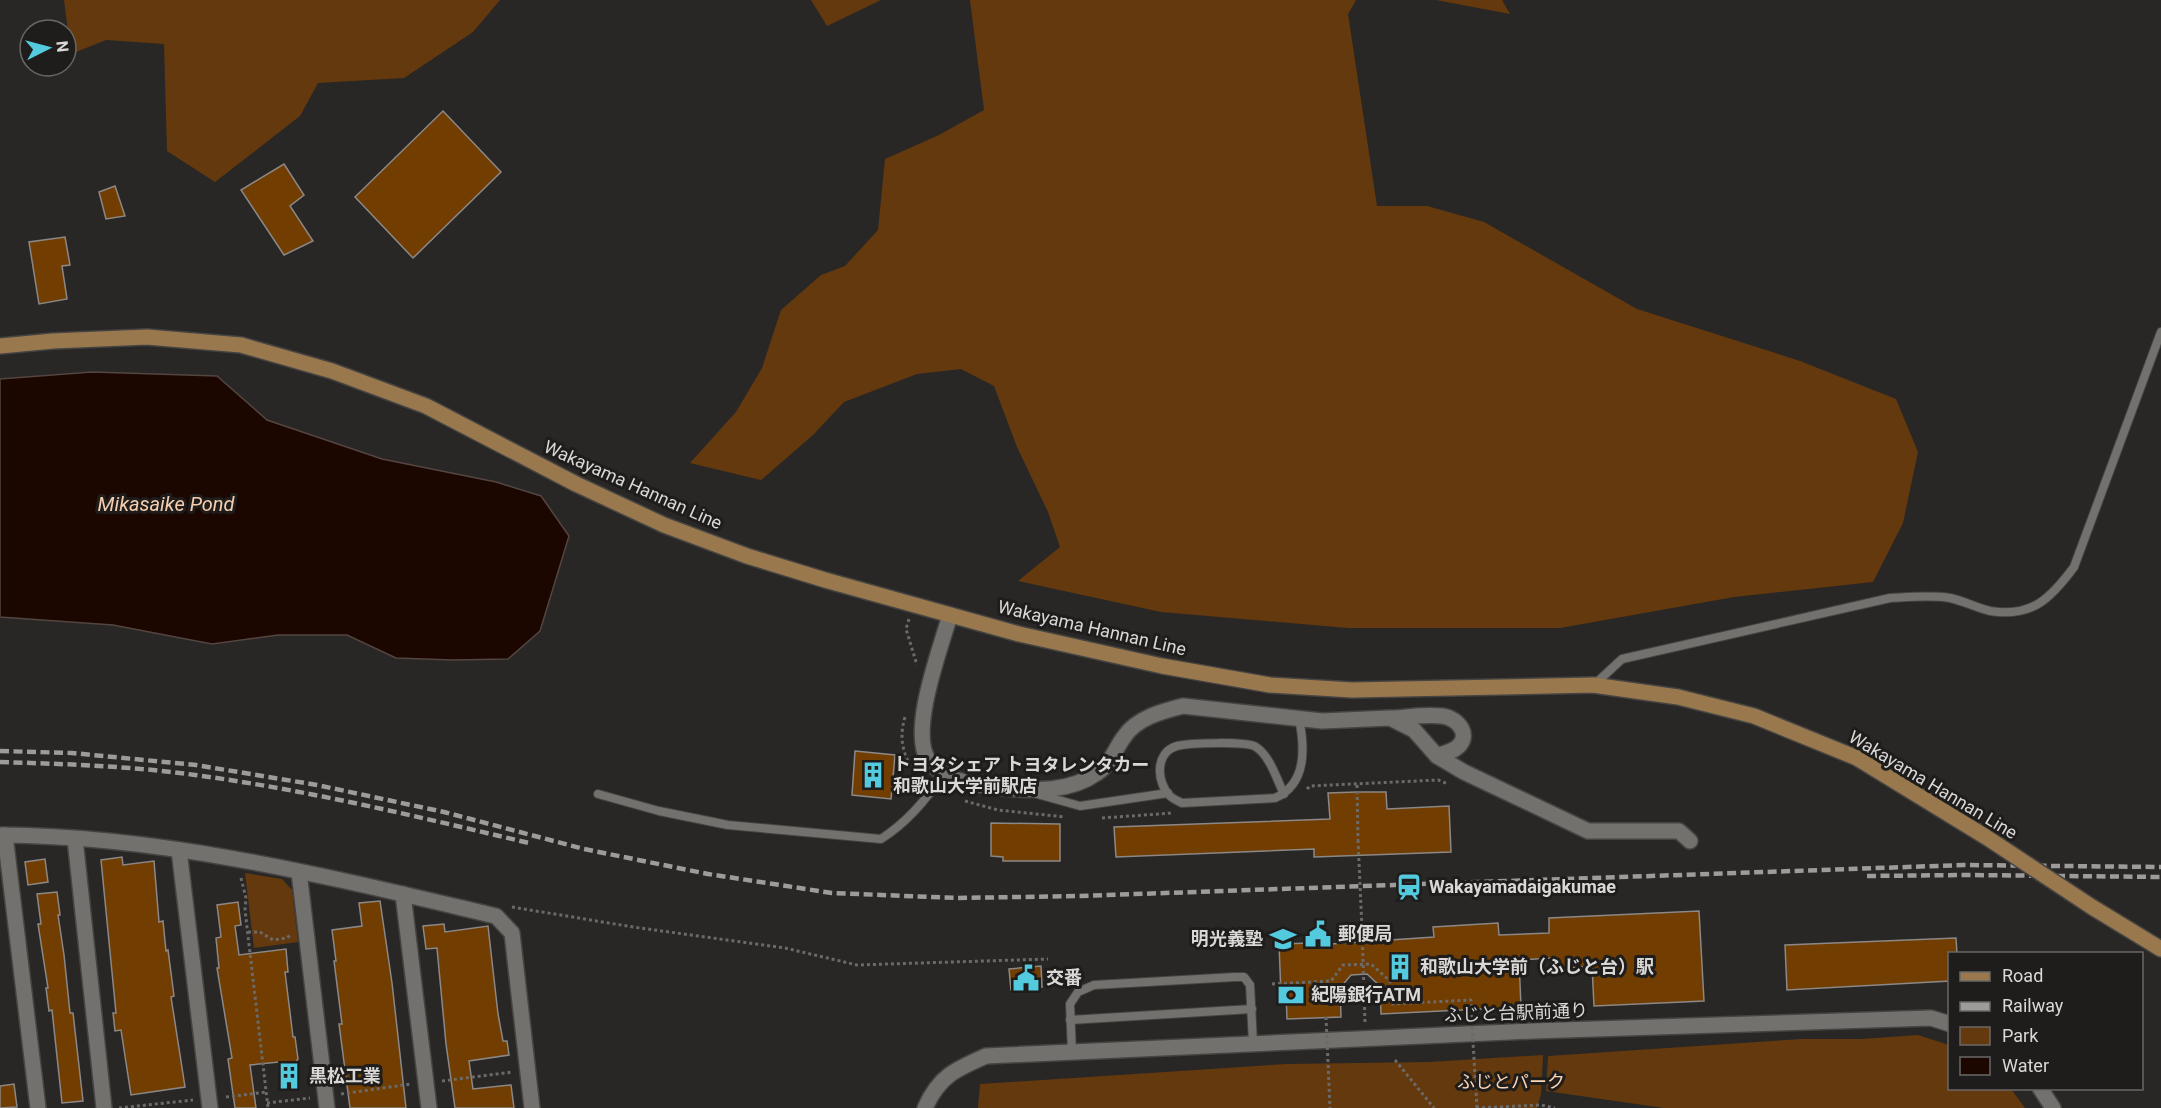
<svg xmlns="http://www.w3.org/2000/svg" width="2161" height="1108" font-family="Roboto,'Noto Sans JP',sans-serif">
<rect width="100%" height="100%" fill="#292725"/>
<!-- green -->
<g fill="#64390e">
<path d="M64,0H500L473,32L404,78L318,83L300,116L215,182L167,151L164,44L106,40L71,54Z"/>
<path d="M811,0H881L827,26Z"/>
<path d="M970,0H1356L1348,14L1377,206H1427L1484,222L1637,309L1800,361L1896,399L1918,452L1903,523L1873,582L1734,597L1560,628H1348L1161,612L1018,581L1060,547L1048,512L1017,447L994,386L961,369L917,374L844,402L813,435L761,480L690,463L736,412L762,368L781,310L821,275L845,266L878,230L885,159L939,135L984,110Z"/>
<path d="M1436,0H1502L1510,14Z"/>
<path d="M245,873L282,879L292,890L298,942L254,948Z"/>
<path d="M1918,1035L1949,1045L1950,1088L2011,1089L2025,1108H1664L1546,1091L1548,1056L1802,1039H1862Z"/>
<path d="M1543,1055L1541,1094L1537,1108H978L980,1084L1287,1064L1429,1062Z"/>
</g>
<!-- water -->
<path fill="#1b0600" stroke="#544540" stroke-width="1.5" d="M92,372L217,376L267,420L382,459L496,482L541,496L569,536L540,631L508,659L453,660L396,658L347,635H278L212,644L113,625L0,617V379Z"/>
<!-- building -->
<g fill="#713d00" stroke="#8b8886" stroke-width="1.5">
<path d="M443,111L501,172L413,258L355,197Z"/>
<path d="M284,164L304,195L290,206L313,241L284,255L241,190Z"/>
<path d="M115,186L125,216L106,219L99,192Z"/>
<path d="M65,237L70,265L62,266L67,299L39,304L29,242Z"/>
<path d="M855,751L895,755L891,799L852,795Z"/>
<path d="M1357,792H1386L1387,809L1449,806L1451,852L1314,857V849L1116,857L1114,827L1330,819L1328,793Z"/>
<path d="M991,823L1060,824V861H1003V857L991,856Z"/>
<path d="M122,857L123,865L154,861L159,922L163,921L166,951L168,950L174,996L171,997L185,1087L131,1095L121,1030L115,1031L113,1013H116L101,860Z"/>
<path d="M45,859L48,882L28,885L25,862Z"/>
<path d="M57,892L60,915H58L64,955L70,1013H73L83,1101L62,1103L52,1010L49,1011L46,988H48L38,924H41L37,894Z"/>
<path d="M380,901L392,983L406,1108H350L339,1024H342L334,961H336L332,930L362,926L359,903Z"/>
<path d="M238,902L241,925L235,926L239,955L286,949L288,972H285L293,1037H295L298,1059L297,1060L299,1086L281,1087L279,1062L250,1065L256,1108H235L228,1059L232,1058L217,968H219L216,938L221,937L217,905Z"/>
<path d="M1699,911L1704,1001L1594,1006L1592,966L1551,969V958L1519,960L1521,1007L1381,1014L1380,986L1367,974L1351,975L1340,988L1341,1017L1287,1019L1286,993L1281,994L1279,944L1311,943V939L1330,937L1331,944L1434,937L1433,927L1498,923L1499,935L1549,933V918Z"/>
<path d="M444,924L445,932L488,926L498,1014L503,1041H507L509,1055L469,1061L473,1089L511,1085L514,1108H455L446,1044L437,948L426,949L423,926Z"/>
<path d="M1956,938L1957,954H1950V981L1787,990L1785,945Z"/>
<path d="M1041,966L1042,987L1011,990L1009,969Z"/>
<path d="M14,1084L17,1107L0,1108V1086Z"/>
</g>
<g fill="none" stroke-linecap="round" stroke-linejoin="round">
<!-- service casing -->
<g stroke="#464442" stroke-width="10">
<g id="service">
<path d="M1595,684L1622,659L1890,598C1910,597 1931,595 1950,598C1964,601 1977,608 1990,611C2032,618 2051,598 2074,567L2161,332"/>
<path d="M598,794L659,811L728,825L881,839C906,823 927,799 943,774"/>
<path d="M1037,794L1080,806L1168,793"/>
<path d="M1284,794C1277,780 1270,756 1256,747C1247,741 1189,743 1177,746C1155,752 1156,782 1170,796C1173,799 1178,801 1182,803L1275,798C1307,784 1305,748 1299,719"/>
<path d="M1070,1020L1252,1009"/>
<path d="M1072,1053L1070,1004L1078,992L1094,985L1235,977H1244L1250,985L1253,1043"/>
</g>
</g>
<!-- minor casing -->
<g stroke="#464442" stroke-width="18">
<g id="minor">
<path d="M950,615C941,647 908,733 929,761C932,765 938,770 942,773C956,783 987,786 1004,788C1036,791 1070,792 1097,773C1110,765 1115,749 1124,737C1136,718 1163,711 1183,706L1322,721L1390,718L1414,730L1437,756L1464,772L1588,831H1679L1690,841"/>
<path d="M1393,718C1409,717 1426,714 1442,716C1459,718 1473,737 1455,749C1450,752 1442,754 1437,756"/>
<path d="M0,835C168,836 334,878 496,916L512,933L532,1108"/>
<path d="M5,835L38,1108"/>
<path d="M75,839L104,1108"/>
<path d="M179,850L210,1108"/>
<path d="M299,872L327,1108"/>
<path d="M403,894L429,1108"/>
</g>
</g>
<!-- tertiary casing -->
<g stroke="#464442" stroke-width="18">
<g id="tertiary">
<path d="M2040,1088L2053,1108"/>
<path d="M925,1108C939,1076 956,1069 986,1056L1533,1031L1931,1018L1950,1024"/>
</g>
</g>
<!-- secondary casing -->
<g stroke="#464442" stroke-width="18">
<g id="secondary">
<path d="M0,346L53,341L147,337L241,345L332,371L426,406L576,484L664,525L747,556L825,580L1019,634L1162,666L1270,685L1352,690L1593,685L1678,697L1754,716L1857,758L1986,837"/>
<path d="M2092,907L2161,949"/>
</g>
</g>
<!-- path -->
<g stroke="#6c6a68" stroke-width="3" stroke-dasharray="3 3" stroke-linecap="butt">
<path d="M909,619L906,629L917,665"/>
<path d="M905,717C897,744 906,761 921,783"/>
<path d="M1357,785L1358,840"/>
<path d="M1307,789L1310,786L1438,780L1448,784"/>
<path d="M965,801L998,810L1065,817"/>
<path d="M1102,818L1173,813"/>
<path d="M241,878L246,898L245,910L268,1108"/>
<path d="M512,907L633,927L785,948L857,965L1048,959"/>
<path d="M1362,929L1365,1023"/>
<path d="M248,932H260L273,940L287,938L290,935"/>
<path d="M1272,984L1331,981L1343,965L1371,964L1390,981L1391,1004L1471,1000V1009"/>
<path d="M1395,1060L1434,1108"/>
<path d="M442,1081L513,1072"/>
<path d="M341,1094L411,1084"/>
<path d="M226,1097L266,1092"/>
<path d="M267,1103L310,1098"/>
<path d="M119,1108L193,1100"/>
<path d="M1476,1108L1541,1105L1555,1108"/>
</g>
<!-- service -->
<use href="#service" stroke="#73716e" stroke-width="8"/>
<!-- minor -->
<use href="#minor" stroke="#73716e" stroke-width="15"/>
<!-- tertiary -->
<use href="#tertiary" stroke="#73716e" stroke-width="15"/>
<!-- secondary -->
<use href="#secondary" stroke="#99784d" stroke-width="15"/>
<!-- rail -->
<g stroke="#9e9c9a" stroke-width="4.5" stroke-dasharray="9 4.5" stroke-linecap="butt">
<path d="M0,751L72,753L196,765L317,785L444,812L584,849L708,874L832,893L957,898L1080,896L1964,865L2161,867"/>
<path d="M0,762C65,764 131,766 195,775C308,790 419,817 529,843"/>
<path d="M1867,876L1967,875L2161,877"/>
</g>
<!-- secondary-bridge casing -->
<g stroke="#464442" stroke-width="18" stroke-linecap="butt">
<path id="secondary-bridge" d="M1986,837L2092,907"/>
</g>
<!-- path-bridge -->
<g stroke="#6c6a68" stroke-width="3" stroke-dasharray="3 3" stroke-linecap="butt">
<path d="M1358,840L1362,929"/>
<path d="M1471,1009L1477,1108"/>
<path d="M1326,1017L1330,1108"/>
</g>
<!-- secondary-bridge -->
<use href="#secondary-bridge" stroke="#99784d" stroke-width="15"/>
</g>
<!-- icons -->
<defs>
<g id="building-bare" transform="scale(2.07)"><path d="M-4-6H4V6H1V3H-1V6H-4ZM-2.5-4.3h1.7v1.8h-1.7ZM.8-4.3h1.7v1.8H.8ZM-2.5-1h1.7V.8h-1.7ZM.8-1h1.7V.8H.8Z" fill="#54cade" stroke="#1f1d1c" stroke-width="2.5" paint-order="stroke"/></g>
<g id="station-bare" transform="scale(2.07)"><path d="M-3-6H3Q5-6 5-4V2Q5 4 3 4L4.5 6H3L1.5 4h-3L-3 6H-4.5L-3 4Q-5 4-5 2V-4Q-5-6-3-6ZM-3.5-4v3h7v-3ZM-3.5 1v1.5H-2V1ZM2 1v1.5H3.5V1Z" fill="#54cade" stroke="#1f1d1c" stroke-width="2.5" paint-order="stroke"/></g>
<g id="civic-bare" transform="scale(2.07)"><path d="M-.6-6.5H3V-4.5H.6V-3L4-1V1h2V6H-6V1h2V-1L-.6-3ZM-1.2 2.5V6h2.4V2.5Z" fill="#54cade" stroke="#1f1d1c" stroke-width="2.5" paint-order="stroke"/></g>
<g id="school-bare" transform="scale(2.07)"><path d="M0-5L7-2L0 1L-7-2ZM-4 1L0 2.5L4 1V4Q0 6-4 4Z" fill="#54cade" stroke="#1f1d1c" stroke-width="2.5" paint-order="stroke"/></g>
<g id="bank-bare" transform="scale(2.07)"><path d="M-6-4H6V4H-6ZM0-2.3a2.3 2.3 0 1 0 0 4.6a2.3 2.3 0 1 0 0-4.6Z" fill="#54cade" stroke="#1f1d1c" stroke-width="2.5" paint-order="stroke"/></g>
</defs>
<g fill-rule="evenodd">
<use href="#building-bare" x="873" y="775"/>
<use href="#station-bare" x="1409" y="887"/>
<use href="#civic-bare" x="1318" y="934"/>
<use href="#school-bare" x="1283" y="939"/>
<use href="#building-bare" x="1400" y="967"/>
<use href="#civic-bare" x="1026" y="978"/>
<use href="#bank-bare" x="1291" y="995"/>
<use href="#building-bare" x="289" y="1076"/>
</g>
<g text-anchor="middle" stroke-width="6" stroke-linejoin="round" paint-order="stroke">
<!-- street labels -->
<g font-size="18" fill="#dad8d7" stroke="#1f1d1c">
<text transform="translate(633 485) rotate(24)" y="6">Wakayama Hannan Line</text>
<text transform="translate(1092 628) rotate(13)" y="6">Wakayama Hannan Line</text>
<text transform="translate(1933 785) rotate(31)" y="6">Wakayama Hannan Line</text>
<text transform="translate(1516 1013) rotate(-2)" y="6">ふじと台駅前通り</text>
</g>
<!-- poi labels -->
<g font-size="18" font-weight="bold" fill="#dad8d7" stroke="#1f1d1c" text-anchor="start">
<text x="893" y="771">トヨタシェア トヨタレンタカー<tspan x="893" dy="21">和歌山大学前駅店</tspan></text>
<text x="1429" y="893">Wakayamadaigakumae</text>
<text x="1338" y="940">郵便局</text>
<text x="1263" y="945" text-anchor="end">明光義塾</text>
<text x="1420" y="973">和歌山大学前（ふじと台）駅</text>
<text x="1046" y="984">交番</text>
<text x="1311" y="1001">紀陽銀行ATM</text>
<text x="309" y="1082">黒松工業</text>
</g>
<!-- park labels -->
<g font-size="18" fill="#fcd5b6" stroke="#1f1d1c">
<text x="1511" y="1088">ふじとパーク</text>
</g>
<!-- water labels -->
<g font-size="20" font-style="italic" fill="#f5ceaf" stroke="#1f1d1c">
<text x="166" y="511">Mikasaike Pond</text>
</g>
</g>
<!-- legend -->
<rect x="1948" y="952" width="195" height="138" fill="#1f1d1c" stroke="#6a6867" stroke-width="1.5"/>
<rect x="1960" y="972" width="30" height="9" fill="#99784d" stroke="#6a6867" stroke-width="1.5"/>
<text x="2002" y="982" font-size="18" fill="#dad8d7">Road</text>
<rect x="1960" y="1002" width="30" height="9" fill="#9e9c9a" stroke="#6a6867" stroke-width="1.5"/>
<text x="2002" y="1012" font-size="18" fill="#dad8d7">Railway</text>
<rect x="1960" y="1027" width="30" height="18" fill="#64390e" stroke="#6a6867" stroke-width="1.5"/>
<text x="2002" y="1042" font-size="18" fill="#dad8d7">Park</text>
<rect x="1960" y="1057" width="30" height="18" fill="#1b0600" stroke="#6a6867" stroke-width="1.5"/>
<text x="2002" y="1072" font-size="18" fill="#dad8d7">Water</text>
<!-- north arrow -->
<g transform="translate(48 48) rotate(84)"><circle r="28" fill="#1f1d1c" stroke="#6a6867" stroke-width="1.5"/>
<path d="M0-4.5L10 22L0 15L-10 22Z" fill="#54cade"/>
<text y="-9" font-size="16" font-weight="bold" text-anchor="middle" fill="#dad8d7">N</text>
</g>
</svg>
